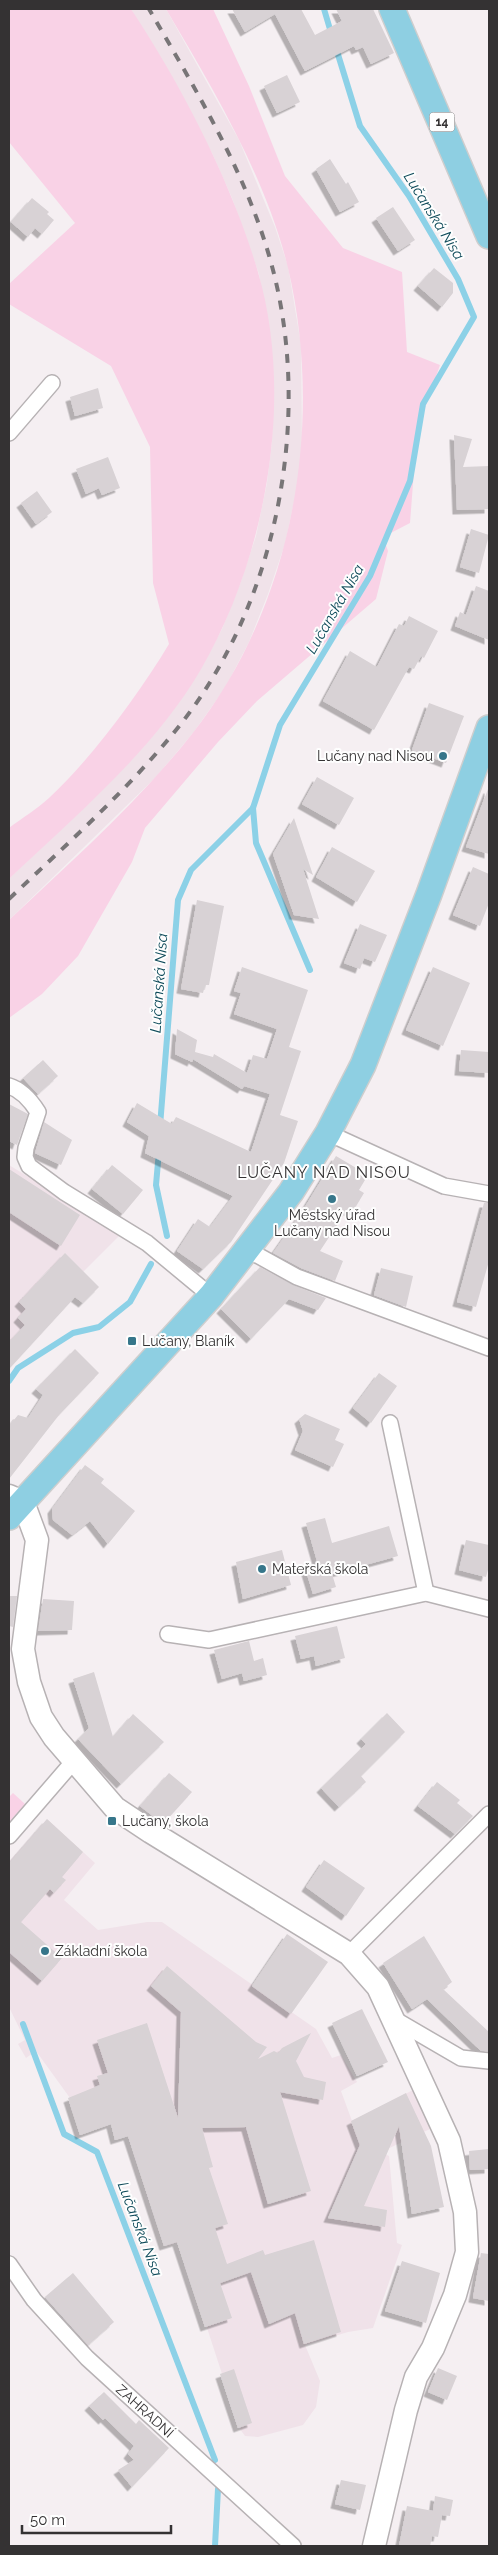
<svg xmlns="http://www.w3.org/2000/svg" width="498" height="2555" font-family="Raleway,sans-serif">
<defs>
<filter id="shadow"><feDropShadow dx="-4.5" dy="4.5" stdDeviation="0" flood-color="#0004"/></filter>
</defs>
<rect width="100%" height="100%" fill="#f5eff2"/>
<!-- built -->
<g fill="#f0e2e9">
<path d="M131,9H166L239,140L275,227L288,266L301,345L302,445L297,488L285,544L268,594L249,642L225,688L193,733L155,778L9,920V879L133,758L169,715L199,672L222,629L240,584L256,536L267,483L272,443L273,394L271,348L259,274L232,198L212,153Z"/>
<path d="M9,1165L121,1234L83,1272L57,1276L50,1268L20,1302L27,1310L18,1317L25,1325L9,1342Z"/>
<path d="M47,1819L95,1863L64,1900L98,1930L147,1922H162L316,2029L332,2058L341,2055L357,2082L341,2091L352,2121L413,2090L430,2129L381,2152L389,2156L397,2243L402,2245L373,2328L348,2332L305,2345L320,2381L316,2407L303,2425L258,2437L245,2436L240,2429L179,2242L166,2246L129,2136L70,2098L36,2051L26,2058L18,2044L25,2040L9,2007V1862Z"/>
</g>
<!-- green -->
<g fill="#f9d2e6">
<path d="M9,9H131C182,86 232,183 258,272C295,399 266,558 200,671C152,752 76,815 9,879V828C22,818 37,809 49,798C92,758 139,694 169,644L153,583L150,447L111,366L9,304V284L75,223L9,142Z"/>
<path d="M166,9H213L249,86L285,176L343,248L402,272L407,352L440,365L417,431L410,523L383,537L388,551L376,599L257,701L218,742L145,828L132,862L78,956L42,994L9,1018V920C72,861 138,802 192,734C293,607 325,424 288,268C266,177 213,89 166,9Z"/>
<path d="M13,1793L25,1804L9,1822V1797Z"/>
</g>
<g fill="none" stroke-linecap="round" stroke-linejoin="round">
<!-- stream -->
<g stroke="#8cd1e7" stroke-width="6">
<path d="M324,9L332,36"/>
<path d="M253,808L256,843L310,970"/>
<path d="M160,1126L178,900L191,870L253,808L280,725L370,576L410,481L423,404L474,317L458,279L409,196L360,126L336,48"/>
<path d="M159,1151L156,1185L167,1236"/>
<path d="M9,1381L18,1368L73,1333L99,1327L130,1302L151,1264"/>
<path d="M23,2024L64,2134L97,2152L215,2460"/>
<path d="M215,2546L218,2489"/>
</g>
</g>
<!-- building -->
<g fill="#d8d2d5" filter="url(#shadow)">
<path d="M232,9H301L315,35L342,21L336,9H373L394,53L371,64L363,47L356,50L354,46L305,71L275,14L245,32Z"/>
<path d="M287,75L300,102L277,113L264,86Z"/>
<path d="M330,159L346,184L348,182L359,202L340,212L316,169Z"/>
<path d="M32,198L49,212L47,214L54,220L42,234L35,228L28,237L11,222Z"/>
<path d="M393,207L415,240L398,251L376,218Z"/>
<path d="M434,268L453,283V293L442,307L418,286Z"/>
<path d="M98,388L103,408L75,416L70,397Z"/>
<path d="M454,435L472,439L463,467L489,466V509L457,510Z"/>
<path d="M108,457L120,488L102,495L99,488L86,494L76,469Z"/>
<path d="M37,491L52,512L36,524L21,503Z"/>
<path d="M471,529L489,535L479,573L460,567Z"/>
<path d="M476,586L489,591V640L455,626L460,612L466,615Z"/>
<path d="M409,616L438,631L424,658L421,656L414,669L409,667L374,730L323,701L350,651L377,667L399,624L404,626Z"/>
<path d="M429,703L464,716L446,763L412,750Z"/>
<path d="M317,777L354,798L339,825L302,804Z"/>
<path d="M488,789H489V854L466,847Z"/>
<path d="M294,818L313,875L303,869L319,919L294,915L273,854Z"/>
<path d="M332,847L375,871L357,902L316,877Z"/>
<path d="M473,867L489,874V903L480,926L453,915Z"/>
<path d="M197,900L224,906L209,985H205L203,993L181,989Z"/>
<path d="M360,924L387,935L375,962L364,958L360,969L344,963Z"/>
<path d="M242,967L308,990L289,1047L301,1051L280,1115L298,1121L284,1163L231,1242L203,1269L177,1251L198,1219L210,1227L233,1196L145,1153L149,1136L127,1122L137,1103L172,1124L176,1117L251,1152L270,1094L244,1086L242,1089L193,1059L192,1062L175,1054L177,1029L197,1040L195,1052L213,1057L214,1054L247,1073L253,1055L267,1059L277,1029L234,1014L241,993L234,991Z"/>
<path d="M433,967L470,983L443,1046L406,1030Z"/>
<path d="M461,1050L489,1052V1073L459,1071Z"/>
<path d="M43,1060L58,1076L38,1094L23,1078Z"/>
<path d="M9,1104L28,1114L17,1145L9,1141Z"/>
<path d="M44,1122L72,1140L61,1165L35,1153Z"/>
<path d="M336,1156L368,1175L359,1190L364,1193L352,1213L347,1210L320,1251L343,1261L335,1281L301,1268L273,1253L303,1210Z"/>
<path d="M112,1165L143,1190L123,1214L92,1189Z"/>
<path d="M9,1169L80,1215L61,1246L9,1212Z"/>
<path d="M484,1203H489V1261L476,1307L457,1302Z"/>
<path d="M65,1253L99,1287L83,1303L75,1297L9,1369V1342L25,1325L18,1318L26,1309L19,1302Z"/>
<path d="M260,1267L293,1285L326,1298L318,1310L289,1299L251,1339L221,1309Z"/>
<path d="M381,1268L413,1276L406,1307L374,1295Z"/>
<path d="M75,1349L99,1373L59,1415L9,1479V1426L18,1415L28,1418L43,1395L36,1389Z"/>
<path d="M379,1373L397,1386L371,1423L353,1408Z"/>
<path d="M305,1414L340,1429L335,1440L344,1444L333,1467L295,1450L303,1431L299,1419Z"/>
<path d="M85,1465L104,1479L101,1483L135,1511L108,1544L90,1521L72,1535L53,1520L52,1509Z"/>
<path d="M325,1518L332,1543L389,1526L398,1556L332,1574L336,1587L313,1594L306,1571L319,1568L306,1523Z"/>
<path d="M466,1540L489,1545V1566L486,1577L459,1570Z"/>
<path d="M282,1550L291,1585L243,1599L236,1562Z"/>
<path d="M9,1596H17L13,1627L9,1626Z"/>
<path d="M43,1599L74,1601L72,1630L38,1631Z"/>
<path d="M337,1626L345,1658L316,1666L314,1656L301,1659L295,1636Z"/>
<path d="M249,1641L254,1661L263,1658L267,1675L244,1681L242,1673L222,1679L214,1650Z"/>
<path d="M94,1672L113,1737L133,1714L164,1742L121,1784L78,1739L89,1728L73,1679Z"/>
<path d="M387,1713L405,1732L361,1776L366,1782L339,1807L321,1788L366,1744L361,1739Z"/>
<path d="M169,1773L192,1792L163,1824L140,1806Z"/>
<path d="M437,1782L460,1800L457,1803L473,1816L455,1834L418,1806Z"/>
<path d="M47,1819L83,1852L62,1877L66,1880L54,1893L50,1889L21,1922L62,1958L42,1981L9,1952V1863Z"/>
<path d="M324,1860L365,1888L346,1916L306,1887Z"/>
<path d="M287,1934L328,1962L291,2014L252,1986Z"/>
<path d="M424,1936L452,1982L443,1989L489,2032V2052L481,2051L427,1999L412,2009L383,1963Z"/>
<path d="M167,1966L256,2042L267,2047L258,2059L274,2051L278,2053L282,2048L311,2033L296,2061L304,2077L326,2082L323,2100L280,2092L311,2191L268,2204L246,2127L202,2128L213,2167L209,2168L228,2224L215,2228L227,2264L263,2250L265,2255L314,2240L341,2332L304,2344L295,2313L269,2324L251,2272L220,2283L232,2318L205,2327L177,2242L164,2246L128,2136L115,2140L111,2124L80,2135L68,2098L100,2085L97,2076L108,2073L97,2040L147,2023L178,2118L181,2012L151,1986Z"/>
<path d="M362,2009L388,2062L357,2076L332,2023Z"/>
<path d="M406,2093L431,2146L444,2207L412,2214L399,2126L364,2206L387,2210L385,2227L328,2218L360,2145L351,2121Z"/>
<path d="M489,2149V2169L470,2170L469,2151Z"/>
<path d="M481,2253L489,2254V2301L473,2298Z"/>
<path d="M402,2261L440,2273L426,2323L385,2311Z"/>
<path d="M73,2273L114,2322L88,2345L45,2297Z"/>
<path d="M438,2368L457,2376L447,2400L428,2392Z"/>
<path d="M234,2369L252,2423L238,2428L220,2374Z"/>
<path d="M104,2392L136,2424L139,2420L169,2448L132,2487L118,2470L134,2460L128,2454L134,2446L105,2418L103,2420L89,2406Z"/>
<path d="M341,2480L366,2485L360,2510L335,2504Z"/>
<path d="M435,2496L453,2500L450,2516L442,2515L438,2537L432,2536L430,2546H399L407,2506L433,2511Z"/>
</g>
<g fill="none" stroke-linecap="round" stroke-linejoin="round">
<!-- street casing -->
<g stroke="#b7b2b4" stroke-width="18">
<g id="street">
<path d="M9,433L52,383"/>
<path d="M9,1086C22,1090 31,1101 38,1112L26,1148L25,1157L29,1166L64,1192L147,1243L211,1296"/>
<path d="M328,1133L444,1186L489,1194"/>
<path d="M248,1250L297,1277L489,1348"/>
<path d="M390,1423L426,1593"/>
<path d="M168,1634L209,1640L426,1593L489,1609"/>
<path d="M9,1836L73,1762"/>
<path d="M349,1954L489,1814"/>
<path d="M394,2019L461,2058L489,2061"/>
<path d="M9,2264L34,2300L87,2358L293,2546"/>
</g>
</g>
<!-- secondary casing -->
<g stroke="#b7b2b4" stroke-width="25">
<path id="secondary" d="M9,1496L23,1502L37,1540L23,1649L29,1682L41,1717L54,1737L115,1808L151,1832L349,1954L378,1987L449,2141L465,2212L467,2252L455,2295L433,2348L416,2377L406,2410L374,2546"/>
</g>
<!-- primary casing -->
<g stroke="#cecece" stroke-width="28">
<g id="primary">
<path d="M392,9L489,236"/>
<path d="M9,1517L211,1296L291,1192L328,1133L363,1065L429,894L489,728"/>
</g>
</g>
<!-- street -->
<use href="#street" stroke="#fff" stroke-width="15"/>
<!-- secondary -->
<use href="#secondary" stroke="#fff" stroke-width="22"/>
<!-- primary -->
<use href="#primary" stroke="#8ecfe2" stroke-width="25"/>
<!-- rail -->
<path stroke="#787577" stroke-width="4" stroke-dasharray="9 9" stroke-linecap="butt" d="M9,899C68,843 129,789 180,725C277,603 312,420 273,270C249,177 197,92 149,9"/>
</g>
<!-- markers -->
<g fill="#36768a" stroke="#fefefe" stroke-width="2">
<circle cx="443" cy="756" r="5"/>
<circle cx="332" cy="1199" r="5"/>
<rect x="127" y="1336" width="10" height="10" rx="2.5"/>
<circle cx="262" cy="1569" r="5"/>
<rect x="107" y="1816" width="10" height="10" rx="2.5"/>
<circle cx="45" cy="1951" r="5"/>
</g>
<g text-anchor="middle" stroke-width="4" stroke-linejoin="round" paint-order="stroke">
<!-- shield labels -->
<rect fill="#fefefe" stroke="#716f70" stroke-width="1" x="429.5" y="112.5" width="25" height="19" rx="4"/>
<g font-size="12" font-weight="bold" fill="#343233">
<text x="442" y="126">14</text>
</g>
<!-- poi labels -->
<g font-size="14" fill="#343233" stroke="#fefefe" text-anchor="start">
<text x="433" y="761" text-anchor="end">Lučany nad Nisou</text>
<text x="332" y="1220" text-anchor="middle">Městský úřad<tspan x="332" dy="16">Lučany nad Nisou</tspan></text>
<text x="142" y="1346">Lučany, Blaník</text>
<text x="272" y="1574">Mateřská škola</text>
<text x="122" y="1826">Lučany, škola</text>
<text x="55" y="1956">Základní škola</text>
</g>
<!-- street labels -->
<g font-size="14" fill="#343233" stroke="#fefefe">
<text transform="translate(145 2411) rotate(42)" y="5">ZAHRADNÍ</text>
</g>
<!-- water labels -->
<g font-size="15" font-style="italic" fill="#0f4b5a" stroke="#fefefe">
<text transform="translate(434 216) rotate(58)" y="5">Lučanská Nisa</text>
<text transform="translate(335 609) rotate(-60)" y="5">Lučanská Nisa</text>
<text transform="translate(159 983) rotate(-86)" y="5">Lučanská Nisa</text>
<text transform="translate(140 2229) rotate(69)" y="5">Lučanská Nisa</text>
</g>
<!-- quarter labels -->
<g font-size="16" letter-spacing="1" fill="#343233" stroke="#fefefe">
<text x="324" y="1178">LUČANY NAD NISOU</text>
</g>
</g>
<!-- border -->
<rect width="498" height="2555" fill="none" stroke="#343233" stroke-width="20"/>
<!-- scale -->
<path d="M22 2525v8h149v-8" fill="none" stroke="#343233" stroke-width="2.5"/>
<text x="30" y="2525" font-size="15" fill="#343233" stroke="#fefefe" stroke-width="4" paint-order="stroke">50 m</text>
</svg>
